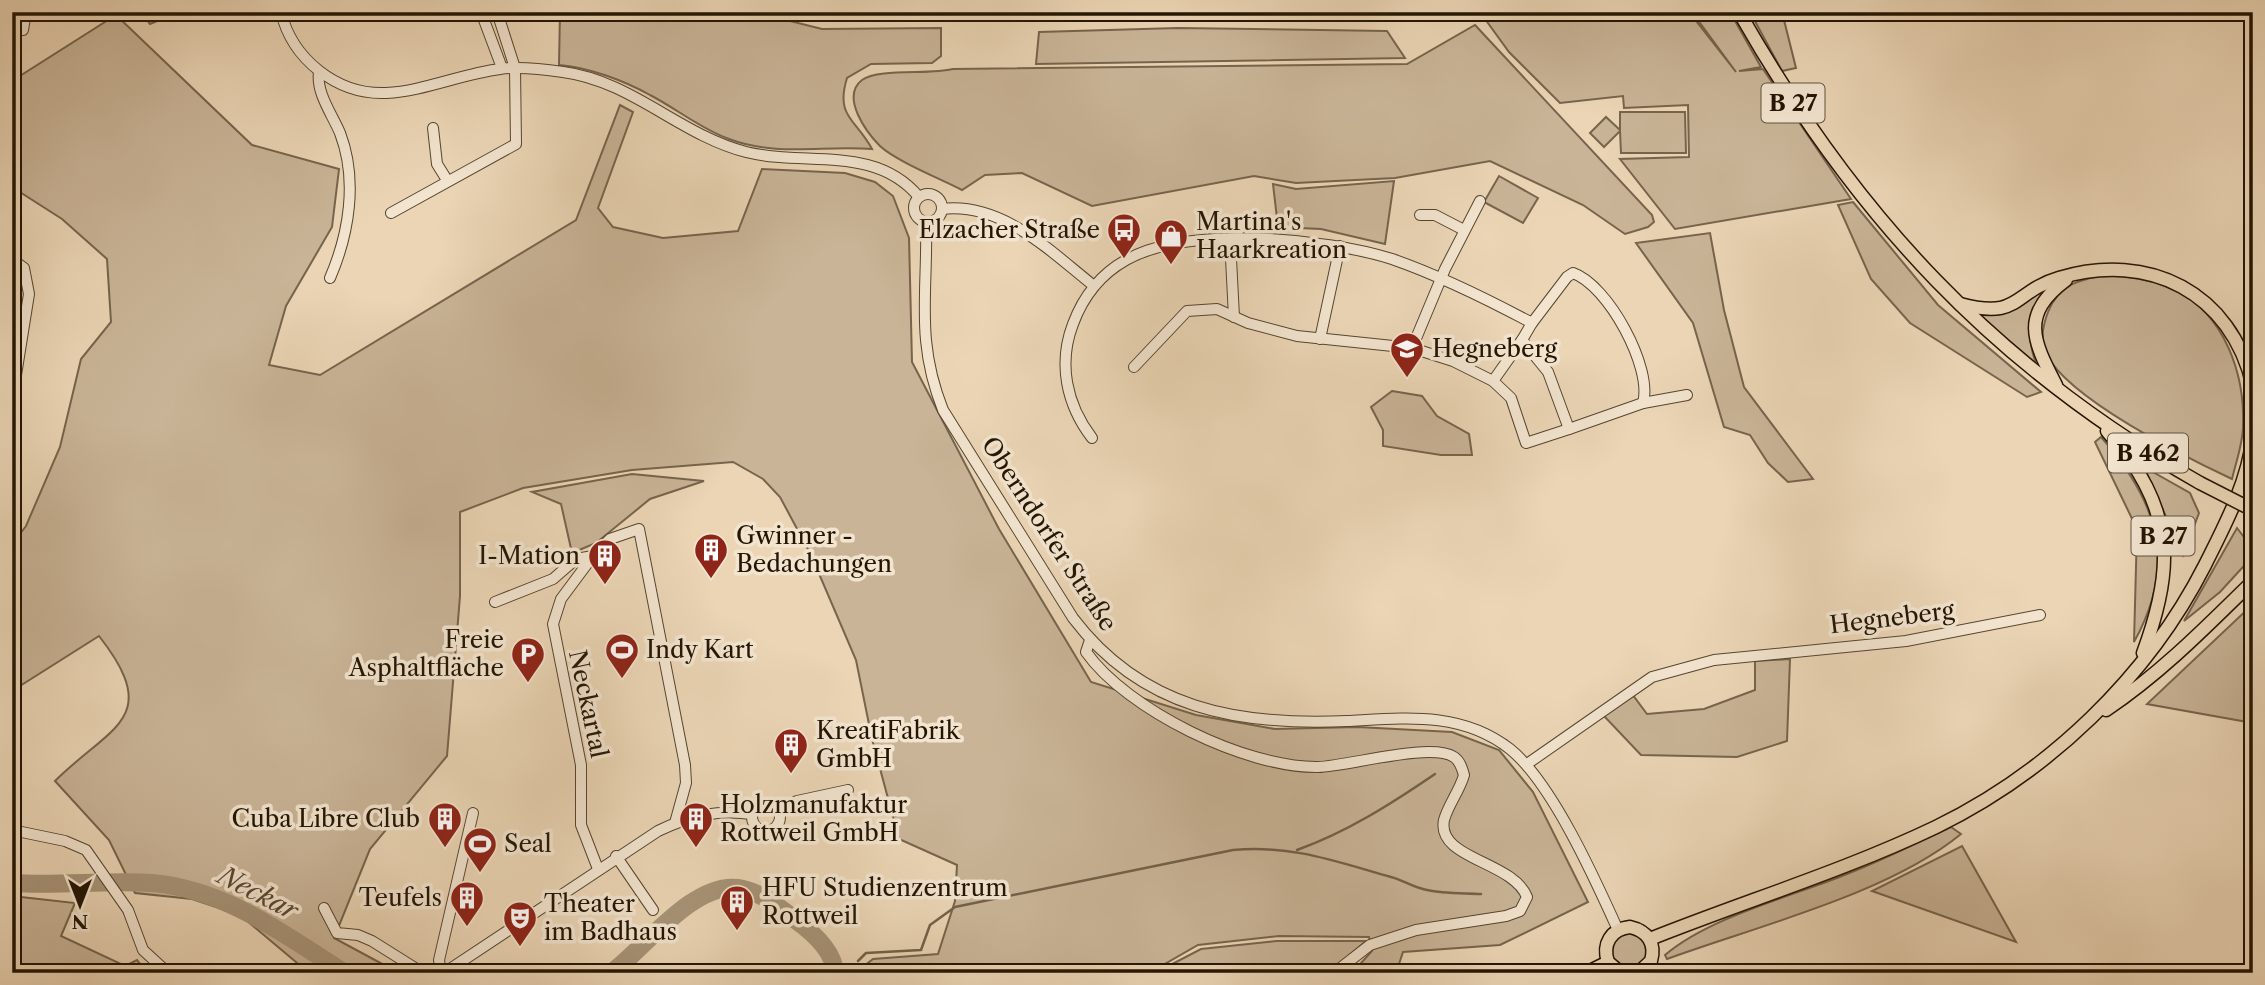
<svg xmlns="http://www.w3.org/2000/svg" width="2265" height="985" font-family="'Libre Caslon Text',serif">
<rect width="100%" height="100%" fill="#ebd5b5"/>
<filter id="stains"><feTurbulence type="fractalNoise" baseFrequency=".00286" numOctaves="4"/><feColorMatrix values="0 0 0 0 .2 0 0 0 0 .09 0 0 0 0 .02 0 0 0 .5 -.17"/></filter>
<radialGradient id="worn" r=".72"><stop offset=".6" stop-color="#630" stop-opacity="0"/><stop offset="1" stop-color="#630" stop-opacity=".3"/></radialGradient>
<!-- green -->
<g fill="#c9b497" stroke="#76644d" stroke-width="2">
<path d="M141,12H179L150,24Z"/>
<path d="M560,12H754L822,29L941,28V56L932,63L871,64L847,78C835,117 856,119 872,149C823,145 777,157 729,139C701,129 677,109 650,95C625,81 588,67 559,65Z"/>
<path d="M1480,12H1689L1736,72L1692,12H1730L1761,67L1739,71L1763,69L1851,199L1675,229L1620,159L1689,157L1688,105L1624,108L1623,96L1560,103L1509,52Z"/>
<path d="M1750,12H1782L1796,68L1782,71Z"/>
<path d="M116,15L252,145L339,169L332,227L286,306L269,365L320,375L576,220L620,105L633,112L598,208L613,227L663,238L738,231L762,169L845,173L875,182L893,196L909,238L912,362L999,529L1091,682L1196,715L1275,729L1358,727L1452,732L1499,750L1533,792L1588,902L1500,945L1403,952L1396,973H1352L1372,951L1369,937L1279,936L1198,945L1149,973H863L864,966L873,959L938,954L955,901L957,865L899,839L872,739L856,660L811,555L780,497L763,479L733,462L632,470L523,488L460,512V596L447,756L370,849L334,938L399,973H309L240,915L192,899L135,893L109,840L55,781C110,726 164,719 99,636L12,691V544L26,526L60,447L81,359L111,322L107,259L62,219L12,187V81Z"/>
<path d="M1475,25L1652,215L1654,222L1648,227L1625,234L1583,205L1490,161L1395,178L1296,183L1254,176L1092,206L1022,173L985,175L962,190C941,179 896,161 880,146C867,133 840,97 862,80C878,68 930,75 953,69L1407,64Z"/>
<path d="M1178,28L1387,31L1405,58L1036,64L1039,32Z"/>
<path d="M1620,112H1685L1686,153H1621L1620,131L1604,147L1590,133L1606,117L1620,130Z"/>
<path d="M1499,176L1538,198L1523,223L1484,202Z"/>
<path d="M1394,181L1385,244L1321,229L1278,227L1273,184L1296,189Z"/>
<path d="M1853,202L1938,305L2041,392L2027,397L1910,323L1871,279L1838,205Z"/>
<path d="M1710,233L1724,310L1744,387L1813,479L1788,482L1768,463L1750,435L1724,427L1693,323L1636,243Z"/>
<path d="M2107,274C2130,277 2154,280 2175,290C2225,314 2245,375 2243,426C2243,443 2236,462 2232,479C2185,457 2069,399 2046,354C2040,341 2043,325 2048,312C2059,284 2079,280 2107,274Z"/>
<path d="M2044,289C2028,316 2026,334 2036,364L1979,315L2005,313Z"/>
<path d="M1392,391L1422,396L1437,416L1469,434L1472,455H1441L1383,446V430L1371,407Z"/>
<path d="M2101,437C2158,502 2178,563 2134,642L2137,529L2095,442Z"/>
<path d="M2144,467L2190,493L2199,513L2183,555Z"/>
<path d="M632,474L704,481L650,499L596,543L572,553L561,504L532,492Z"/>
<path d="M2237,528L2253,549V556L2220,592L2184,621Z"/>
<path d="M2253,604V723L2147,704Z"/>
<path d="M1790,659L1787,741L1737,757L1641,755L1603,715L1632,694L1647,714L1704,709L1755,690V661Z"/>
<path d="M1951,827L1961,834C1888,894 1757,926 1667,959L1665,955C1708,918 1789,897 1842,876C1879,862 1915,844 1951,827Z"/>
<path d="M1962,846L2016,942L1872,891Z"/>
<path d="M12,896L75,903L61,936L125,966L137,960L147,973H12Z"/>
<circle cx="1629" cy="951" r="18"/>
<path d="M1276,941H1366L1328,973H1155L1201,949Z"/>
</g>
<g fill="none" stroke-linecap="round" stroke-linejoin="round">
<!-- stream -->
<g stroke="#726149" stroke-width="2.5">
<path d="M1297,850C1347,832 1391,804 1435,774"/>
<path d="M858,961L866,953L921,950L930,925L955,907L1233,850C1293,845 1334,861 1391,877C1403,880 1414,888 1427,890C1444,894 1463,893 1481,894"/>
<path d="M843,973L848,969"/>
</g>
<!-- river -->
<g stroke="#a79478" stroke-width="18">
<path d="M12,883C59,886 106,880 152,883C225,889 285,935 345,973"/>
<path d="M611,973C645,948 693,882 738,888C759,891 778,906 794,919C811,931 834,950 835,973"/>
</g>
<!-- minor casing -->
<g stroke="#554530" stroke-width="12">
<g id="minor">
<path d="M281,12C292,59 337,95 386,93C424,91 461,74 500,69C520,66 543,69 563,72C632,81 680,135 746,152C806,167 875,144 919,197"/>
<path d="M481,12L502,68"/>
<path d="M23,30L26,12"/>
<path d="M319,72C316,93 332,114 340,133C358,180 349,234 330,278"/>
<path d="M433,128L437,164L447,180"/>
<circle cx="928" cy="208" r="14"/>
<path d="M942,209C1002,202 1050,251 1094,286"/>
<path d="M391,213L516,144L515,68L497,12"/>
<path d="M1420,215H1435L1464,230"/>
<path d="M926,222C928,293 915,340 943,410L1073,618C1142,709 1238,726 1347,721C1405,718 1461,711 1510,749C1552,783 1595,879 1618,930"/>
<path d="M1230,239L1234,317"/>
<path d="M12,259L24,268L29,294L12,400"/>
<path d="M1532,323L1522,340L1548,372L1569,429L1643,403"/>
<path d="M1320,339L1340,246"/>
<path d="M1522,340L1493,381L1511,398L1526,443L1569,429"/>
<path d="M1412,348L1445,269L1480,201"/>
<path d="M1134,367L1187,311L1217,309L1248,323L1297,336L1412,348L1453,361L1493,381"/>
<path d="M1092,438C1066,404 1058,363 1073,324C1083,297 1101,274 1126,260C1188,225 1326,238 1392,259C1441,276 1487,299 1532,323L1567,277L1573,273C1608,285 1653,368 1643,403L1687,395"/>
<path d="M495,602L553,579L576,559L593,556"/>
<path d="M1090,640L1086,652C1127,710 1246,768 1318,767C1349,766 1431,742 1454,757C1460,761 1462,768 1464,775C1460,790 1448,805 1444,820C1436,859 1513,861 1527,897L1520,911L1506,916L1416,930L1370,945L1334,973"/>
<path d="M1527,764L1652,677L1714,660L1906,641L2040,615"/>
<circle cx="766" cy="817" r="14"/>
<path d="M778,810L797,801L848,790"/>
<path d="M12,830L65,841L86,850L128,910L143,950L168,973"/>
<path d="M616,856L653,910"/>
<path d="M598,869L581,825V765L553,624L561,599L593,556L610,539L639,529L685,765L686,783L675,823"/>
<path d="M324,908L337,933L358,935L372,941L423,973"/>
<path d="M441,973L439,960L473,813"/>
<path d="M444,973L658,831C689,816 718,809 752,814"/>
<path d="M646,973L648,970"/>
</g>
</g>
<!-- major casing -->
<g stroke="#231503" stroke-width="15">
<g id="major">
<path d="M1739,12C1855,216 1995,367 2200,483"/>
<path d="M1960,304C2021,320 2012,292 2059,278C2149,251 2231,292 2253,386"/>
<path d="M2056,385C2034,342 2019,315 2066,280"/>
<path d="M2107,431C2115,441 2124,450 2131,461C2177,527 2169,583 2143,653"/>
<path d="M2106,710C2161,673 2206,627 2253,581"/>
<path d="M1650,939C1745,901 1844,871 1936,827C2049,772 2148,677 2205,565C2225,525 2248,482 2253,436"/>
<path d="M1586,973L1608,962"/>
<path d="M1621,973L1608,962C1602,944 1611,929 1630,927C1648,931 1656,944 1651,961L1638,973"/>
</g>
</g>
<!-- minor -->
<use href="#minor" stroke="#f2e4cf" stroke-width="10"/>
<!-- major -->
<use href="#major" stroke="#ebd5b5" stroke-width="12"/>
<!-- major-bridge casing -->
<g stroke="#231503" stroke-width="15" stroke-linecap="butt">
<path id="major-bridge" d="M2200,483L2253,510"/>
</g>
<!-- major-bridge -->
<use href="#major-bridge" stroke="#ebd5b5" stroke-width="12"/>
</g>
<!-- icons -->
<defs>
<g id="bus-pin" transform="scale(1.75)"><path d="M0 17L-7.5 6A9.5 9.5 0 1 1 7.5 6Z" fill="#8f2418" stroke="#f2e4cf"/><path d="M-5-6H5V4H4V6H2V4H-2V6H-4V4H-5ZM-3.5-4V0h7V-4ZM-3.5 1.2v1.5H-2V1.2ZM2 1.2v1.5H3.5V1.2Z" fill="#fff"/></g>
<g id="shop-pin" transform="scale(1.75)"><path d="M0 17L-7.5 6A9.5 9.5 0 1 1 7.5 6Z" fill="#8f2418" stroke="#f2e4cf"/><path d="M-5-2.5h2.3a2.7 3.5 0 0 1 5.4 0H5L5.5 6h-11ZM-1.5-2.5h3a1.5 2.3 0 0 0-3 0Z" fill="#fff"/></g>
<g id="school-pin" transform="scale(1.75)"><path d="M0 17L-7.5 6A9.5 9.5 0 1 1 7.5 6Z" fill="#8f2418" stroke="#f2e4cf"/><path d="M0-5L7-2L0 1L-7-2ZM-4 1L0 2.5L4 1V4Q0 6-4 4Z" fill="#fff"/></g>
<g id="building-pin" transform="scale(1.75)"><path d="M0 17L-7.5 6A9.5 9.5 0 1 1 7.5 6Z" fill="#8f2418" stroke="#f2e4cf"/><path d="M-4-6H4V6H1V3H-1V6H-4ZM-2.5-4.3h1.7v1.8h-1.7ZM.8-4.3h1.7v1.8H.8ZM-2.5-1h1.7V.8h-1.7ZM.8-1h1.7V.8H.8Z" fill="#fff"/></g>
<g id="stadium-pin" transform="scale(1.75)"><path d="M0 17L-7.5 6A9.5 9.5 0 1 1 7.5 6Z" fill="#8f2418" stroke="#f2e4cf"/><path d="M0-5a6.5 5 0 1 0 0 10a6.5 5 0 1 0 0-10ZM-3.5-1.8h7v3.6h-7Z" fill="#fff"/></g>
<g id="parking-pin" transform="scale(1.75)"><path d="M0 17L-7.5 6A9.5 9.5 0 1 1 7.5 6Z" fill="#8f2418" stroke="#f2e4cf"/><path d="M-3.5-5.5H1a3.5 3.5 0 0 1 0 7H-1V5.5H-3.5ZM-1-3.4V-.6H.8a1.4 1.4 0 0 0 0-2.8Z" fill="#fff"/></g>
<g id="theatre-pin" transform="scale(1.75)"><path d="M0 17L-7.5 6A9.5 9.5 0 1 1 7.5 6Z" fill="#8f2418" stroke="#f2e4cf"/><path d="M-5-5.5Q0-4 5-5.5V0Q5 5 0 6Q-5 5-5 0ZM-3.3-2.5H-1v1.5H-3.3ZM1-2.5H3.3v1.5H1ZM-2.8 1Q0 5.5 2.8 1Z" fill="#fff"/></g>
</defs>
<g fill-rule="evenodd">
<use href="#bus-pin" x="1124" y="230"/>
<use href="#shop-pin" x="1171" y="236"/>
<use href="#school-pin" x="1407" y="349"/>
<use href="#building-pin" x="711" y="550"/>
<use href="#building-pin" x="605" y="556"/>
<use href="#stadium-pin" x="622" y="650"/>
<use href="#parking-pin" x="528" y="654"/>
<use href="#building-pin" x="791" y="745"/>
<use href="#building-pin" x="445" y="819"/>
<use href="#building-pin" x="696" y="819"/>
<use href="#stadium-pin" x="480" y="844"/>
<use href="#building-pin" x="467" y="898"/>
<use href="#building-pin" x="737" y="902"/>
<use href="#theatre-pin" x="520" y="918"/>
</g>
<g text-anchor="middle" stroke-width="7" stroke-linejoin="round" paint-order="stroke">
<!-- shield labels -->
<g fill="#f2e4cf" stroke="#615340" stroke-width="2">
<rect x="1761.5" y="83.5" width="63" height="39" rx="5"/>
<rect x="2108" y="433.5" width="80" height="39" rx="5"/>
<rect x="2131.5" y="516.5" width="63" height="39" rx="5"/>
</g>
<g font-size="23" font-weight="bold" fill="#231503">
<text x="1793" y="111">B 27</text>
<text x="2148" y="461">B 462</text>
<text x="2163" y="544">B 27</text>
</g>
<!-- poi labels -->
<g font-size="24" fill="#231503" stroke="#f2e4cf" text-anchor="start">
<text x="1196" y="230">Martina's<tspan x="1196" dy="28">Haarkreation</tspan></text>
<text x="1100" y="238" text-anchor="end">Elzacher Straße</text>
<text x="1432" y="357">Hegneberg</text>
<text x="736" y="544">Gwinner -<tspan x="736" dy="28">Bedachungen</tspan></text>
<text x="580" y="564" text-anchor="end">I-Mation</text>
<text x="504" y="648" text-anchor="end">Freie<tspan x="504" dy="28">Asphaltfläche</tspan></text>
<text x="646" y="658">Indy Kart</text>
<text x="816" y="739">KreatiFabrik<tspan x="816" dy="28">GmbH</tspan></text>
<text x="720" y="813">Holzmanufaktur<tspan x="720" dy="28">Rottweil GmbH</tspan></text>
<text x="420" y="827" text-anchor="end">Cuba Libre Club</text>
<text x="504" y="852">Seal</text>
<text x="762" y="896">HFU Studienzentrum<tspan x="762" dy="28">Rottweil</tspan></text>
<text x="442" y="906" text-anchor="end">Teufels</text>
<text x="544" y="912">Theater<tspan x="544" dy="28">im Badhaus</tspan></text>
</g>
<!-- street labels -->
<g font-size="24" fill="#231503" stroke="#f2e4cf">
<text transform="translate(1049 534) rotate(57)" y="8">Oberndorfer Straße</text>
<text transform="translate(1892 618) rotate(-7)" y="8">Hegneberg</text>
<text transform="translate(588 704) rotate(78)" y="8">Neckartal</text>
</g>
<!-- water labels -->
<g font-size="26" font-style="italic" fill="#584832" stroke="#f2e4cf">
<text transform="translate(258 893) rotate(27)" y="9">Neckar</text>
</g>
</g>
<!-- margin -->
<rect width="2265" height="985" fill="none" stroke="#ebd5b5" stroke-width="42"/>
<rect x="14" y="14" width="2237" height="957" fill="none" stroke="#231503" stroke-width="3.5"/>
<rect x="21" y="21" width="2223" height="943" fill="none" stroke="#231503" stroke-width="2"/>
<!-- north arrow -->
<g transform="translate(80 905) rotate(180)" stroke="#f2e4cf" stroke-width="5" paint-order="stroke">
<path d="M0-5L12 26L0 18L-12 26Z" fill="#231503"/>
<text y="-10" font-size="19" font-weight="bold" text-anchor="middle" fill="#231503">N</text>
</g>
<rect width="100%" height="100%" filter="url(#stains)"/>
<rect width="100%" height="100%" fill="url(#worn)"/>
</svg>
